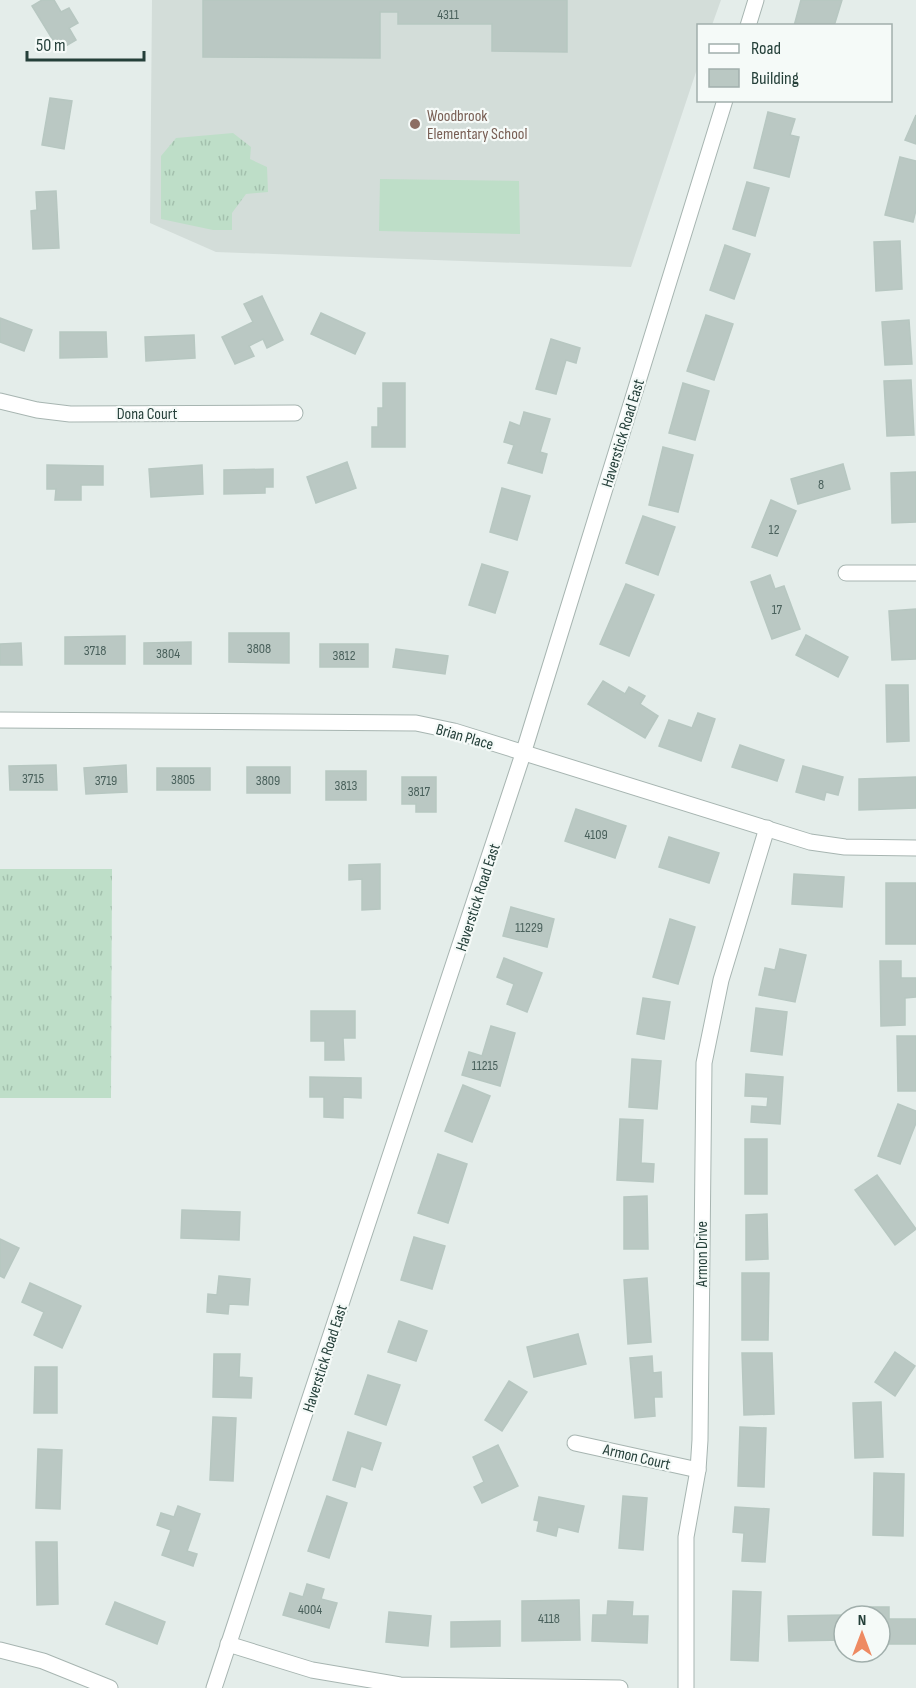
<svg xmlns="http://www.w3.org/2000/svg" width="916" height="1688" font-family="'Sofia Sans Condensed',sans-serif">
<defs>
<pattern id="grass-tufts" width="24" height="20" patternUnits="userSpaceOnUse" patternTransform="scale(1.5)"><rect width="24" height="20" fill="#bedec8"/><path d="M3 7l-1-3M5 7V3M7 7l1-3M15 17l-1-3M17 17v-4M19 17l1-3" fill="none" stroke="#a3c0ad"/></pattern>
</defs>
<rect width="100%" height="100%" fill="#e4edea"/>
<!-- built -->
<path fill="#d3ddd9" d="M152,0H721L712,25L698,26V66L631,267L216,252L150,223Z"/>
<!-- grass -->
<g fill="url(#grass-tufts)">
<path d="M233,133L251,147L250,159L267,167L268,192L246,194L232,213V230H213L161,219V156L176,138Z"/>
<path d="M0,869H112L111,1098H0Z"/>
</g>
<!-- pitch -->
<path fill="#bedec8" d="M380,179L519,181L520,234L379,231Z"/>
<!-- building -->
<g fill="#bac8c3" stroke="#b7c7c1" stroke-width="1.5">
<path d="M42,0H54L61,12L69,8L78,23L69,28L76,40L59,50L32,6Z"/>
<path d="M203,0H567V52L492,51V24H398V12H380V58L203,57Z"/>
<path d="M801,0H842L834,26H794Z"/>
<path d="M50,98L72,101L64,149L42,145Z"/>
<path d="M768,112L795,119L790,135L799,137L789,177L754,168Z"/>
<path d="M916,115V144L905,140Z"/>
<path d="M900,157L916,161V210L913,222L885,215Z"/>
<path d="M747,182L769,188L755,236L733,229Z"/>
<path d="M56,191L59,248L33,249L31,211L37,210L36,192Z"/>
<path d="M900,241L902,289L876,291L874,242Z"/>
<path d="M725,245L750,254L734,299L710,290Z"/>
<path d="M262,296L283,340L267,348L263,339L249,346L254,356L235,364L222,337L253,322L244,304Z"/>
<path d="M321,313L365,333L355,354L311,334Z"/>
<path d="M706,315L733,324L714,380L687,371Z"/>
<path d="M0,318L32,330L24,351L0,342Z"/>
<path d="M909,320L912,364L885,365L882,322Z"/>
<path d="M60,332H106L107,357L60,358Z"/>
<path d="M194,335L195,358L146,361L145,337Z"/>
<path d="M551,339L580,348L576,363L566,360L556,394L536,389Z"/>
<path d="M911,380L914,435L887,436L884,381Z"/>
<path d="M383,383H405V447H372V427H378V408H383Z"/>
<path d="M683,383L709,391L695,440L669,433Z"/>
<path d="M524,412L550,419L540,452L547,454L542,473L508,463L514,445L504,442L510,422L520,426Z"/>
<path d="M663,447L693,455L678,512L649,505Z"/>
<path d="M347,462L356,488L316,503L307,477Z"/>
<path d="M843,464L850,489L798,504L791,479Z"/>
<path d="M47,465L103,466V485H81V500H55L56,489H47Z"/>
<path d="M202,465L203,494L151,497L149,469Z"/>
<path d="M273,469V487H265V493L224,494V470Z"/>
<path d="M916,472V522L892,523L891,473Z"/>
<path d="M502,488L530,496L517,540L490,532Z"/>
<path d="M771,500L796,511L777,556L752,547Z"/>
<path d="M643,516L675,527L658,575L626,563Z"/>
<path d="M482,564L508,572L495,613L469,605Z"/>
<path d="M770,575L775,589L784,586L800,629L772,639L751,582Z"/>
<path d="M626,584L654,595L629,656L600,644Z"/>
<path d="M916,609V659L892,660L889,611Z"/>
<path d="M229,633H289V663L229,662Z"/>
<path d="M806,635L848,657L838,677L796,655Z"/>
<path d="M125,636V664H65V637Z"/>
<path d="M191,642V664H144V643Z"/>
<path d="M21,643L22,665H0V644Z"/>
<rect x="320" y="644" width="48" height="23"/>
<path d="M396,649L448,656L445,674L393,667Z"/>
<path d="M603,681L625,694L629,687L645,696L640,704L658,716L645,738L588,704Z"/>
<path d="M886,685H908L909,741L887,742Z"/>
<path d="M698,713L715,719L701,761L659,746L669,720L692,728Z"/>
<path d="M740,745L784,760L777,781L732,767Z"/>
<path d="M56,765L57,790H10L9,766Z"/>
<path d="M126,765L127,792L86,794L84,768Z"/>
<path d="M803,766L843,777L838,795L826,792L824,800L796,792Z"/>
<rect x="247" y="767" width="43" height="26"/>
<rect x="157" y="768" width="53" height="22"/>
<rect x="326" y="771" width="40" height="29"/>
<path d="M402,777H436V812H416V804H402Z"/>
<path d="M916,777V808L859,810V779Z"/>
<path d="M576,809L626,826L615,858L565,841Z"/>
<path d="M669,837L719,853L709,883L659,867Z"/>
<path d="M380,864V909L362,910V879L349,880V865Z"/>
<path d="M794,874L844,877L842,907L792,904Z"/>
<rect x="886" y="883" width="30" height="61"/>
<path d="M511,907L554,919L547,947L503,936Z"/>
<path d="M670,919L695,927L678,984L653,977Z"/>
<path d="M780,949L806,955L795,1002L759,995L765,968L775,970Z"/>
<path d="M504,958L542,973L527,1012L507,1004L514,984L497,977Z"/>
<path d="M880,961H901V978H916V997L905,998V1025L881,1026Z"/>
<path d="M643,998L670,1002L664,1039L637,1034Z"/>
<path d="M756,1008L787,1012L782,1055L751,1051Z"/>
<path d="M311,1011H355V1038H343L344,1060H325V1041H311Z"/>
<path d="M491,1026L515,1033L500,1086L462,1075L469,1052L482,1056Z"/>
<path d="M897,1036H916V1091H898Z"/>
<path d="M632,1059L661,1061L657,1109L629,1107Z"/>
<path d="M746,1074L783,1077L780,1124L751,1122L752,1106L767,1107L768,1097L745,1096Z"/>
<path d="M310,1077L361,1078V1098L343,1097V1118L324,1117V1097H310Z"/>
<path d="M463,1085L490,1096L472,1142L445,1131Z"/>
<path d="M898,1104L916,1111V1123L900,1164L878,1156Z"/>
<path d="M620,1119L643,1120L641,1163L654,1164L653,1182L617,1180Z"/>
<rect x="745" y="1139" width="22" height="55"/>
<path d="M438,1154L467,1164L448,1223L418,1213Z"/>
<path d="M877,1175L916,1229L895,1245L855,1190Z"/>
<path d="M647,1196L648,1249H624V1197Z"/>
<path d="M182,1210L240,1212L239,1240L181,1238Z"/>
<path d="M767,1214L768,1259L746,1260V1215Z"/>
<path d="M414,1237L445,1246L432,1289L401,1280Z"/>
<path d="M0,1239L19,1248L4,1278L0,1276Z"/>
<path d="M742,1273H769L768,1340H742Z"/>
<path d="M219,1276L250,1279L248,1305L229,1304L228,1314L207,1312L208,1294L217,1295Z"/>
<path d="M647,1278L651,1342L628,1344L624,1280Z"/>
<path d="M30,1283L81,1306L62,1348L34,1335L44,1312L22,1302Z"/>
<path d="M399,1321L427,1331L416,1361L388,1352Z"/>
<path d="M578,1334L586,1364L534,1377L527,1347Z"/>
<path d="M895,1352L915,1366L895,1396L875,1382Z"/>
<path d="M742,1353H772L774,1414L744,1415Z"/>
<path d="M214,1354H240L239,1377L252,1378L251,1398L213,1397Z"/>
<path d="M652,1356L653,1373L661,1372L662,1397H654L655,1416L635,1418L630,1358Z"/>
<path d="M35,1367H57V1413H34Z"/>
<path d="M368,1375L400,1385L386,1425L355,1414Z"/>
<path d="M509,1381L527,1392L502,1431L485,1420Z"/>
<path d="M881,1402L883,1457L855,1458L853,1403Z"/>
<path d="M213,1417L236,1418L233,1481L210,1480Z"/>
<path d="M740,1427L766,1428L764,1487L738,1486Z"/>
<path d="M348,1432L381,1443L372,1470L361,1466L355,1487L333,1480Z"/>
<path d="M498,1445L518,1486L482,1503L474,1487L484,1482L473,1457Z"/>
<path d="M38,1449L62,1450L60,1509L36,1508Z"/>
<path d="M874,1473L904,1474L903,1536L873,1535Z"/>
<path d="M327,1496L347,1503L329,1558L308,1551Z"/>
<path d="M623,1496L647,1498L643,1550L619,1548Z"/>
<path d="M539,1497L584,1506L578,1532L558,1527L556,1536L537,1531L539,1521L534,1520Z"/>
<path d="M178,1506L200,1514L187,1551L197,1554L193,1566L162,1555L171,1530L157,1525L161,1513L174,1517Z"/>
<path d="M735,1507L769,1509L765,1562L742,1561L744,1533L733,1532Z"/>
<path d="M36,1542H57L58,1604L37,1605Z"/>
<path d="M307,1584L324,1589L321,1599L337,1603L329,1628L283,1615L290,1593L303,1597Z"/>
<path d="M733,1591L761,1592L758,1661L731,1660Z"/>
<path d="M579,1600L580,1640L522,1641V1601Z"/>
<path d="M608,1601L633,1602L632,1616H648L647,1643L592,1641L593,1615H607Z"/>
<path d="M115,1602L165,1622L157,1644L106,1624Z"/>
<path d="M865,1607H889V1619H916V1644H880V1616H865Z"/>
<path d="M389,1612L431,1616L428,1646L386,1642Z"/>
<path d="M844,1615V1640L789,1641L788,1616Z"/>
<path d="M500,1621V1646L451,1647V1622Z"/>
</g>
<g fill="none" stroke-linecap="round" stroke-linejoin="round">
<!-- minor casing -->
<g stroke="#a7b5b1" stroke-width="17">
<g id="minor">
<path d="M748,26L756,0"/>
<path d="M0,401L37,410L70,414L295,413"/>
<path d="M846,573H916"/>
<path d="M0,720L416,723L454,731L810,842L845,847L916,848"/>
<path d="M575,1443L698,1470"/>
<path d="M228,1644L312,1670L400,1685L620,1688"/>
<path d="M0,1650L43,1661L110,1688"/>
<path d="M214,1688L523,754L725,100"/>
<path d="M686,1688V1537L698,1470L700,1440L704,1063L721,980L767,828"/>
</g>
</g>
<!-- minor -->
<use href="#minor" stroke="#fff" stroke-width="15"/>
</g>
<!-- markers -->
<circle fill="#8d6e63" stroke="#f5faf8" stroke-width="2" cx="415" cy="124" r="6"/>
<g text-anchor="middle" stroke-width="4.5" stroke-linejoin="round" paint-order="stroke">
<!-- number labels -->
<g font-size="14" fill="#4a615c">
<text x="448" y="19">4311</text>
<text x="821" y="489">8</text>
<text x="774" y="534">12</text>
<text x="777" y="614">17</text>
<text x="259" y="653">3808</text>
<text x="95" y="655">3718</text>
<text x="168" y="658">3804</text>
<text x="344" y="660">3812</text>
<text x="33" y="783">3715</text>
<text x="183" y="784">3805</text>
<text x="106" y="785">3719</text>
<text x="268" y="785">3809</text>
<text x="346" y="790">3813</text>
<text x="419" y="796">3817</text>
<text x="596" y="839">4109</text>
<text x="529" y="932">11229</text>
<text x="485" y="1070">11215</text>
<text x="310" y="1614">4004</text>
<text x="549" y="1623">4118</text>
</g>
<!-- education labels -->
<g font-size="16" fill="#785e54" stroke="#f5faf8" text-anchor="start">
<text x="427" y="121">Woodbrook<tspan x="427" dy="18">Elementary School</tspan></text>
</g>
<!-- street labels -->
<g font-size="16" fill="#243f39" stroke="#f5faf8">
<text x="147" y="419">Dona Court</text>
<text transform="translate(622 433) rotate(-73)" y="6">Haverstick Road East</text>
<text transform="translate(465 736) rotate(16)" y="6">Brian Place</text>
<text transform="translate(477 897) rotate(-72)" y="6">Haverstick Road East</text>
<text transform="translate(701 1254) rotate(-90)" y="6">Armon Drive</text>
<text transform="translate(324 1358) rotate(-72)" y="6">Haverstick Road East</text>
<text transform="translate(637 1456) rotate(13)" y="6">Armon Court</text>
</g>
</g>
<!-- legend -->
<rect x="697" y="24" width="195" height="78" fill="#f5faf8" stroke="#a1afac" stroke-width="1.5"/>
<rect x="709" y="44" width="30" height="9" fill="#ffffff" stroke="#a1afac" stroke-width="1.5"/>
<text x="751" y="54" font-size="18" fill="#243f39">Road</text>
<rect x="709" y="69" width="30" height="18" fill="#bac8c3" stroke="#a1afac" stroke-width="1.5"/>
<text x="751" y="84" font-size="18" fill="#243f39">Building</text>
<!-- north arrow -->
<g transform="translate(862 1634)"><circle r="28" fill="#f5faf8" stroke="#a1afac" stroke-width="1.5"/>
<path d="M0-4.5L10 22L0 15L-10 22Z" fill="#ee8a62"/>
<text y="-9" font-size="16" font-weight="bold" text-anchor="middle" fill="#243f39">N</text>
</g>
<!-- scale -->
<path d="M27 51v9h117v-9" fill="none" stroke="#243f39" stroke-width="3"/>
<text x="36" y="51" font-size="18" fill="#243f39" stroke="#f5faf8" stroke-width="4.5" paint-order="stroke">50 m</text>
</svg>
